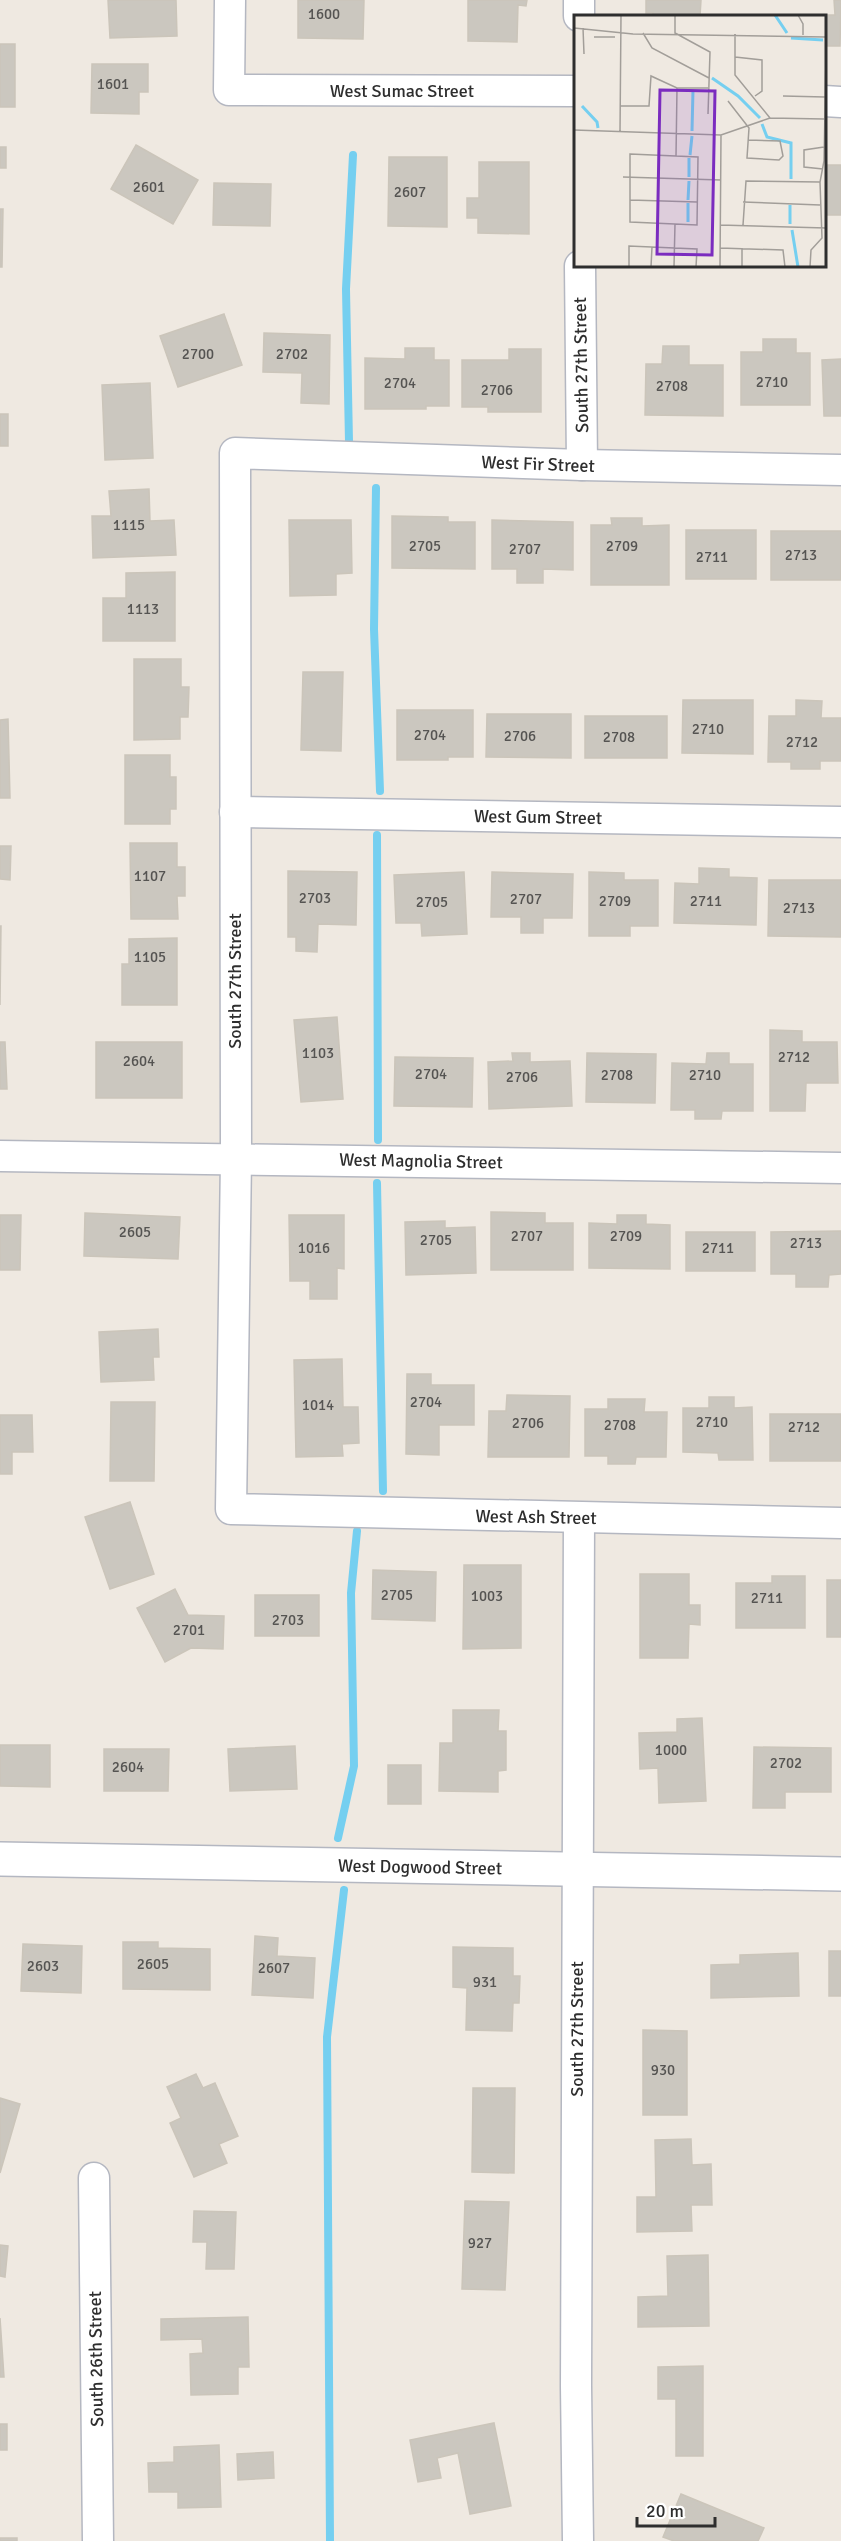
<svg xmlns="http://www.w3.org/2000/svg" width="841" height="2541" font-family="Signika,sans-serif">
<rect width="100%" height="100%" fill="#efe9e1"/>
<g fill="none" stroke-linecap="round" stroke-linejoin="round">
<!-- stream -->
<g stroke="#75cff0" stroke-width="8">
<path d="M349,442L346,289L353,155"/>
<path d="M376,488L374,629L380,791"/>
<path d="M377,835L378,1140"/>
<path d="M377,1183L383,1491"/>
<path d="M338,1838L354,1766L351,1593L357,1531"/>
<path d="M330,2541L327,2037L344,1890"/>
</g>
</g>
<!-- building -->
<g fill="#cbc7bf" stroke="#cbc5ba" stroke-width="1.5">
<path d="M108,0H176L177,36L110,38Z"/>
<path d="M298,0H364L363,39L298,38Z"/>
<path d="M468,0H527L526,6L518,5L517,42L468,41Z"/>
<path d="M646,0H701L700,16H653V13H646Z"/>
<path d="M834,0H841L840,46H824V16L807,15H835Z"/>
<rect x="0" y="44" width="15" height="63"/>
<path d="M92,64H148V92H139V114L91,113Z"/>
<path d="M136,145L198,180L173,224L111,189Z"/>
<rect x="0" y="147" width="6" height="21"/>
<path d="M389,157H447V227L388,226Z"/>
<path d="M479,162H529V234L478,233V218H467V198H479Z"/>
<rect x="826" y="165" width="15" height="50"/>
<path d="M214,183L271,184L270,226L213,225Z"/>
<path d="M0,209H3L2,267H0Z"/>
<path d="M224,314L242,365L178,387L160,336Z"/>
<path d="M264,333L330,335L329,404L301,403L302,373L263,372Z"/>
<path d="M763,339H796V353H810V405H741V352H763Z"/>
<path d="M663,346H689V365H723V416L645,415L646,364H662Z"/>
<path d="M405,348H434V360H449V406H426V409H365V358L405,359Z"/>
<path d="M509,349H541V412H488V407H462V360H509Z"/>
<path d="M841,359V416H824L822,360Z"/>
<path d="M150,383L153,458L105,460L102,385Z"/>
<rect x="0" y="414" width="8" height="32"/>
<path d="M149,489L150,521L174,520L176,555L93,558L92,516H111L109,491Z"/>
<path d="M392,516L448,517V522H475V569L392,568Z"/>
<path d="M611,518H642V526L669,525V585H591V525H612Z"/>
<path d="M289,520H351L352,573L336,574V595L290,596Z"/>
<path d="M492,520L573,522V570L543,569V583H517V569H492Z"/>
<rect x="686" y="530" width="70" height="49"/>
<rect x="771" y="531" width="70" height="49"/>
<path d="M175,572V641H103V598H126V573Z"/>
<path d="M134,659H181V687H189L188,717H180V739L134,740Z"/>
<path d="M303,672H343L341,751L301,750Z"/>
<path d="M683,700H753V754L682,753Z"/>
<path d="M796,700L822,701L821,718H841V761H820V769H791V762H768L769,716H796Z"/>
<path d="M397,710H473V757H448V760H397Z"/>
<path d="M487,714H571V758L486,757Z"/>
<rect x="585" y="716" width="82" height="42"/>
<path d="M8,719L10,798H0V720Z"/>
<path d="M125,755H170V777H176V809H170V824H125Z"/>
<path d="M130,843H177V867H185V896H177L178,919H131Z"/>
<path d="M0,846H11L10,880L0,879Z"/>
<path d="M699,868L729,869V877L757,878L756,925L674,923L675,883L699,884Z"/>
<path d="M288,871L357,872L356,925L318,924L317,952L296,951V937H288Z"/>
<path d="M464,872L467,934L422,936L421,923H396L394,875Z"/>
<path d="M492,872L573,874L572,918H543V933H521V917H491Z"/>
<path d="M589,872L624,873V880H658V926H630V936H589Z"/>
<path d="M769,880H841V937L768,936Z"/>
<path d="M0,926H1L0,1005Z"/>
<path d="M177,938V1005H122V964H129V939Z"/>
<path d="M337,1017L343,1099L301,1102L294,1020Z"/>
<path d="M770,1030L802,1031V1042H837L838,1083H806L805,1111H770Z"/>
<path d="M0,1042H5L7,1089H0Z"/>
<rect x="96" y="1042" width="86" height="56"/>
<path d="M512,1053H530V1062L570,1061L572,1106L489,1109L488,1062L513,1061Z"/>
<path d="M587,1053L656,1054L655,1103L586,1102Z"/>
<path d="M707,1053H729V1064H753V1111H722L721,1119H695V1110H671L672,1063L706,1064Z"/>
<path d="M395,1057L473,1058L472,1107L394,1106Z"/>
<path d="M491,1212L545,1213V1223H573V1270H491Z"/>
<path d="M85,1213L180,1217L178,1259L84,1256Z"/>
<path d="M0,1215H21L20,1270H0Z"/>
<path d="M289,1215H344V1269L337,1268V1299H310V1281H290Z"/>
<path d="M617,1215H646V1224L670,1225V1269L589,1268V1223L617,1224Z"/>
<path d="M445,1221V1228L475,1227L476,1273L406,1275L405,1222Z"/>
<path d="M841,1231V1274L829,1275L828,1287H796V1274H771V1232Z"/>
<rect x="686" y="1232" width="69" height="39"/>
<path d="M158,1329L159,1357H153L154,1380L101,1382L99,1332Z"/>
<path d="M342,1359L343,1407H358L359,1443L342,1444L343,1456L296,1457L294,1360Z"/>
<path d="M407,1374H431V1385H474V1425H439V1455L406,1454Z"/>
<path d="M507,1395L570,1396L569,1457H488L489,1411H506Z"/>
<path d="M709,1397H734V1408L752,1407L753,1460H719L718,1453L683,1452V1408H709Z"/>
<path d="M608,1399H645L644,1412H667L666,1457H636L635,1464H608V1456H585V1409H608Z"/>
<path d="M111,1402H155L154,1481H110Z"/>
<rect x="770" y="1414" width="71" height="47"/>
<path d="M0,1415H32L33,1452H12V1474H0Z"/>
<path d="M130,1502L154,1574L110,1589L85,1517Z"/>
<path d="M464,1565H521V1648L463,1649Z"/>
<path d="M373,1570L436,1572L435,1621L372,1619Z"/>
<path d="M640,1574H689V1605H700V1625L689,1624L688,1658H640Z"/>
<path d="M772,1576H805V1628H736V1583H772Z"/>
<rect x="827" y="1580" width="14" height="57"/>
<path d="M175,1589L188,1615L224,1616L223,1649L191,1648L165,1662L137,1608Z"/>
<rect x="255" y="1595" width="64" height="41"/>
<path d="M453,1710H499L498,1731H506V1770L498,1771V1792L439,1791L440,1743H453Z"/>
<path d="M702,1718L706,1801L659,1803L658,1768L640,1769L639,1733L677,1732V1719Z"/>
<path d="M0,1745H50V1787L0,1786Z"/>
<path d="M295,1746L297,1789L230,1791L228,1749Z"/>
<path d="M754,1747L831,1748V1792H785V1808H753Z"/>
<path d="M104,1749H169L168,1791H104Z"/>
<rect x="388" y="1765" width="33" height="39"/>
<path d="M255,1936L278,1938L277,1956L315,1958L313,1998L252,1995Z"/>
<path d="M123,1942H158V1948L210,1949V1990L123,1989Z"/>
<path d="M23,1944L82,1946L81,1993L21,1991Z"/>
<path d="M453,1947L513,1948V1976H520L519,2003H513L512,2031L466,2030L467,1988L453,1987Z"/>
<rect x="829" y="1951" width="12" height="45"/>
<path d="M798,1953L799,1996L711,1998V1965L740,1964V1955Z"/>
<path d="M643,2030L687,2031V2115H643Z"/>
<path d="M196,2074L203,2088L215,2083L238,2136L219,2144L227,2163L194,2177L170,2123L181,2118L167,2087Z"/>
<path d="M473,2088H515L514,2173L472,2172Z"/>
<path d="M0,2098L20,2104L0,2173Z"/>
<path d="M691,2139L692,2165L711,2164L712,2205H691L692,2231L637,2232V2197H656L655,2140Z"/>
<path d="M465,2201L509,2202L505,2290L462,2289Z"/>
<path d="M194,2211L236,2212L234,2269H206L207,2242H193Z"/>
<path d="M0,2245L8,2246L5,2277L0,2276Z"/>
<path d="M708,2255L709,2326L638,2327V2297L668,2296L667,2256Z"/>
<path d="M248,2317L249,2367H238V2394L191,2395L190,2354L203,2353L202,2339L161,2340V2319Z"/>
<path d="M0,2318L4,2377H0Z"/>
<path d="M703,2366V2456H676V2399H658V2367Z"/>
<path d="M494,2423L511,2506L470,2514L458,2453L437,2458L441,2478L418,2482L410,2440Z"/>
<rect x="0" y="2424" width="7" height="26"/>
<path d="M219,2445L221,2507L178,2508V2492H149L148,2463L174,2462V2447Z"/>
<path d="M273,2452L274,2478L238,2480L237,2454Z"/>
<path d="M681,2494L764,2528L758,2541H674L663,2537Z"/>
<rect x="0" y="2538" width="17" height="3"/>
</g>
<g fill="none" stroke-linecap="round" stroke-linejoin="round">
<!-- minor casing -->
<g stroke="#b4b7c1" stroke-width="33">
<g id="minor">
<path d="M230,0L229,90L576,91"/>
<path d="M579,16V0"/>
<path d="M824,101L841,102"/>
<path d="M580,266L582,465"/>
<path d="M841,470L582,465L235,453L236,1158L231,1509L841,1523"/>
<path d="M235,812L841,822"/>
<path d="M0,1156L841,1168"/>
<path d="M94,2178L98,2541"/>
<path d="M578,2541L576,2386L579,1518"/>
</g>
</g>
<!-- tertiary casing -->
<g stroke="#b4b7c1" stroke-width="36">
<path id="tertiary" d="M0,1859L841,1874"/>
</g>
<!-- minor -->
<use href="#minor" stroke="#fff" stroke-width="30"/>
<!-- tertiary -->
<use href="#tertiary" stroke="#fff" stroke-width="33"/>
</g>
<g text-anchor="middle" stroke-width="4.5" stroke-linejoin="round" paint-order="stroke">
<!-- number labels -->
<g font-size="15" fill="#555452">
<text x="324" y="19">1600</text>
<text x="113" y="89">1601</text>
<text x="149" y="192">2601</text>
<text x="410" y="197">2607</text>
<text x="198" y="359">2700</text>
<text x="292" y="359">2702</text>
<text x="772" y="387">2710</text>
<text x="400" y="388">2704</text>
<text x="672" y="391">2708</text>
<text x="497" y="395">2706</text>
<text x="129" y="530">1115</text>
<text x="425" y="551">2705</text>
<text x="622" y="551">2709</text>
<text x="525" y="554">2707</text>
<text x="801" y="560">2713</text>
<text x="712" y="562">2711</text>
<text x="143" y="614">1113</text>
<text x="708" y="734">2710</text>
<text x="430" y="740">2704</text>
<text x="520" y="741">2706</text>
<text x="619" y="742">2708</text>
<text x="802" y="747">2712</text>
<text x="150" y="881">1107</text>
<text x="315" y="903">2703</text>
<text x="526" y="904">2707</text>
<text x="615" y="906">2709</text>
<text x="706" y="906">2711</text>
<text x="432" y="907">2705</text>
<text x="799" y="913">2713</text>
<text x="150" y="962">1105</text>
<text x="318" y="1058">1103</text>
<text x="794" y="1062">2712</text>
<text x="139" y="1066">2604</text>
<text x="431" y="1079">2704</text>
<text x="617" y="1080">2708</text>
<text x="705" y="1080">2710</text>
<text x="522" y="1082">2706</text>
<text x="135" y="1237">2605</text>
<text x="527" y="1241">2707</text>
<text x="626" y="1241">2709</text>
<text x="436" y="1245">2705</text>
<text x="806" y="1248">2713</text>
<text x="314" y="1253">1016</text>
<text x="718" y="1253">2711</text>
<text x="426" y="1407">2704</text>
<text x="318" y="1410">1014</text>
<text x="712" y="1427">2710</text>
<text x="528" y="1428">2706</text>
<text x="620" y="1430">2708</text>
<text x="804" y="1432">2712</text>
<text x="397" y="1600">2705</text>
<text x="487" y="1601">1003</text>
<text x="767" y="1603">2711</text>
<text x="288" y="1625">2703</text>
<text x="189" y="1635">2701</text>
<text x="671" y="1755">1000</text>
<text x="786" y="1768">2702</text>
<text x="128" y="1772">2604</text>
<text x="153" y="1969">2605</text>
<text x="43" y="1971">2603</text>
<text x="274" y="1973">2607</text>
<text x="485" y="1987">931</text>
<text x="663" y="2075">930</text>
<text x="480" y="2248">927</text>
</g>
<!-- street labels -->
<g font-size="18" fill="#2e2e2e" stroke="#fff">
<text x="402" y="97">West Sumac Street</text>
<text transform="translate(581 365) rotate(-91)" y="6">South 27th Street</text>
<text transform="translate(538 464) rotate(2)" y="6">West Fir Street</text>
<text transform="translate(538 817) rotate(1)" y="6">West Gum Street</text>
<text transform="translate(235 981) rotate(-90)" y="6">South 27th Street</text>
<text transform="translate(421 1161) rotate(1)" y="6">West Magnolia Street</text>
<text transform="translate(536 1517) rotate(1)" y="6">West Ash Street</text>
<text transform="translate(420 1867) rotate(1)" y="6">West Dogwood Street</text>
<text transform="translate(577 2029) rotate(-90)" y="6">South 27th Street</text>
<text transform="translate(96 2359) rotate(-91)" y="6">South 26th Street</text>
</g>
</g>
<!-- overview -->
<g transform="translate(574 15)">
<rect width="252" height="252" fill="#efe9e1"/>
<path fill="none" stroke="#75cff0" stroke-width="3" d="M201,0L213,18M217,23L249,25M138,63L164,81L186,103M8,91L23,107L24,113M188,109L193,122L217,128V164M118,116L119,75M116,140L118,121M115,143V162M114,185L115,166M114,207V188M216,209V190M218,215L224,252"/>
<path fill="none" stroke="#a29e99" stroke-width="1.5" d="M101,0V18L136,37L134,99M224,0L229,9V20M0,13L59,19L252,22M9,13L10,39M69,18L78,33L135,63M161,19V60L196,103M20,22H41M161,42L188,45V76L181,81M209,81L251,82M154,86L175,113L173,143L205,145L209,141L206,126L174,125M46,91H75L77,61L103,73H134M0,115L147,120L196,103L250,104M46,117L47,0M56,139L124,142L123,210L56,207ZM102,141L103,73M249,154L230,152V135L250,132M49,162L147,165M56,185L123,187M169,187L246,190M146,210L252,213M169,210L172,166L246,167M146,233L209,235L211,252M168,233V252M55,252V231L123,234L122,252M77,252L78,232M100,252L101,209M146,252L147,120M236,252L237,235L248,223L246,167L250,146L252,42"/>
<path fill="#7b2cbf" fill-opacity="0.15" stroke="#7b2cbf" stroke-width="3" d="M86,75L141,76L138,240L83,239Z"/>
<rect width="252" height="252" fill="none" stroke="#2e2e2e" stroke-width="3"/>
</g>
<!-- scale -->
<path d="M637 2517v9h78v-9" fill="none" stroke="#2e2e2e" stroke-width="3"/>
<text x="646" y="2517" font-size="18" fill="#2e2e2e" stroke="#ffffff" stroke-width="4.5" paint-order="stroke">20 m</text>
</svg>
